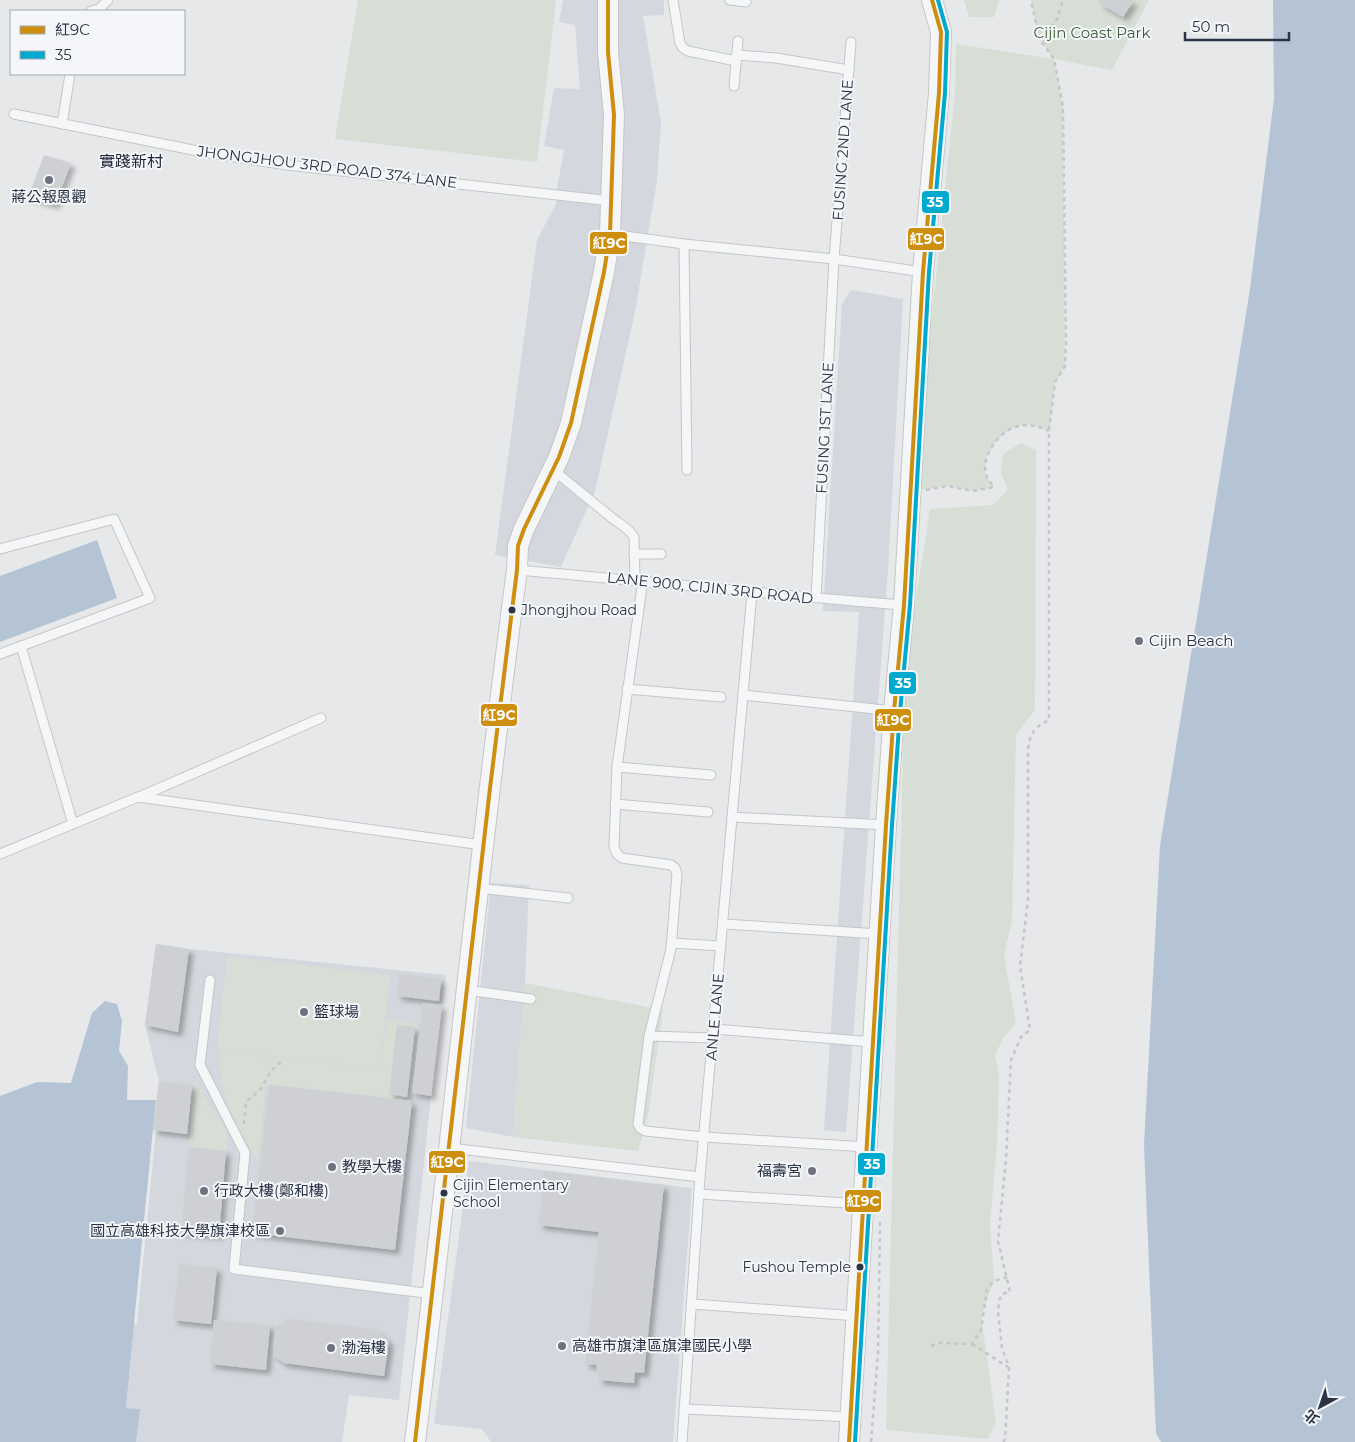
<svg xmlns="http://www.w3.org/2000/svg" width="1355" height="1442" font-family="Montserrat,'Noto Sans TC',sans-serif">
<defs>
<filter id="shadow"><feDropShadow dx="4.5" dy="4.5" stdDeviation="2.5" flood-color="#0004"/></filter>
</defs>
<rect width="100%" height="100%" fill="#e6e8ea"/>
<!-- built -->
<g fill="#d4d7dd">
<path d="M563,0H664V15L643,16L661,123L657,180L635,312L595,491L561,567L495,555L537,240L556,204L557,189L564,150L544,146L554,88L580,89L575,25L559,22Z"/>
<path d="M851,290L903,299L888,569L846,1132L824,1130L859,612L823,611L842,304Z"/>
<path d="M491,883L529,885L525,983L513,1137L466,1128Z"/>
<path d="M156,944L189,949L446,975L431,1096L399,1400L349,1395L342,1442H136L140,1409L126,1408L159,1081L145,1025Z"/>
<path d="M469,1161L692,1188L673,1442H491L482,1429L434,1424Z"/>
</g>
<!-- green -->
<g fill="#d6ded6">
<path d="M358,0H556L537,162L335,139Z"/>
<path d="M964,0H999L994,17H969Z"/>
<path d="M1031,0H1149L1112,70L1054,59L1063,107L1065,366L1055,382L1049,431C1039,426 1026,423 1015,427C999,433 981,456 986,474C987,478 991,483 994,487L973,491L947,486L914,491L955,93L956,44L1053,59L1039,38Z"/>
<path d="M1021,443L1036,450L1035,710L1016,735L1012,920L1004,955L1016,1023L1004,1037L995,1055L999,1075L997,1142L990,1224L994,1281L984,1307L982,1322L996,1423L988,1439L886,1430L905,671L930,509L993,505L1008,490L1001,473L1003,454Z"/>
<path d="M227,956L390,975L380,1069L217,1050Z"/>
<path d="M525,983L663,1010L648,1115L638,1151L513,1137Z"/>
<path d="M386,1020L418,1024L410,1100L266,1084L258,1162C238,1125 216,1095 221,1051L381,1070Z"/>
<path d="M195,1082L228,1132L226,1151L189,1147Z"/>
</g>
<!-- water -->
<g fill="#b4c4d5">
<path d="M1273,0H1355V1442H1161L1156,1433L1144,1145L1160,846L1250,289L1274,99Z"/>
<path d="M97,540L117,598L0,642V576Z"/>
<path d="M105,1001L117,1004L122,1021L119,1051L128,1066L127,1100H156L126,1408L140,1409L136,1442H0V1096L37,1082L71,1083L92,1013Z"/>
</g>
<!-- pier -->
<path fill="#e6e8ea" d="M153,1130H156L137,1325L134,1324Z"/>
<!-- building -->
<g fill="#ced0d3" filter="url(#shadow)">
<path d="M1100,0H1134L1123,17L1099,3Z"/>
<path d="M44,155L71,163L55,205L28,197Z"/>
<path d="M156,944L189,949L178,1032L145,1025Z"/>
<path d="M399,974L441,979L439,1001L397,996Z"/>
<path d="M423,1003L442,1005L431,1096L412,1093Z"/>
<path d="M397,1025L415,1027L407,1097L389,1094Z"/>
<path d="M159,1081L192,1085L187,1134L153,1130Z"/>
<path d="M269,1085L412,1101L395,1250L252,1233Z"/>
<path d="M189,1147L226,1151L219,1235L181,1232Z"/>
<path d="M544,1171L664,1185L644,1373L635,1372L634,1383L599,1380L596,1365L585,1364L599,1232L539,1225Z"/>
<path d="M179,1264L217,1268L211,1324L173,1320Z"/>
<path d="M287,1319L374,1329L389,1341L384,1376L284,1363L273,1355L275,1328Z"/>
<path d="M214,1320L270,1325L266,1370L210,1364Z"/>
</g>
<g fill="none" stroke-linecap="round" stroke-linejoin="round">
<!-- service casing -->
<g stroke="#c4c6c8" stroke-width="11">
<g id="service">
<path d="M673,0L680,43L683,48L688,51L736,61"/>
<path d="M730,0L746,2"/>
<path d="M91,11L99,9L108,0"/>
<path d="M736,55L776,58L849,70"/>
<path d="M734,86L738,41"/>
<path d="M14,114L208,153L287,165L611,201"/>
<path d="M62,124L70,74"/>
<path d="M610,234L684,244L834,259L923,272"/>
<path d="M684,244L687,470"/>
<path d="M553,470C572,485 591,501 611,517C619,524 628,527 634,537L635,580"/>
<path d="M0,549L114,519L150,598L0,654"/>
<path d="M634,554H661"/>
<path d="M517,570C646,581 775,595 904,605"/>
<path d="M643,580L617,767L614,847L617,854L622,858L671,865L675,868L677,874L671,949L649,1036L638,1124L640,1128L645,1131L704,1137L867,1147"/>
<path d="M816,598L834,259L851,42"/>
<path d="M21,646L73,824"/>
<path d="M627,689L721,697"/>
<path d="M743,695L894,711"/>
<path d="M617,767L711,775"/>
<path d="M139,797L321,718"/>
<path d="M615,804L708,812"/>
<path d="M732,817L886,825"/>
<path d="M0,854L138,797L482,845"/>
<path d="M478,888L568,898"/>
<path d="M723,924L880,934"/>
<path d="M672,943L721,946"/>
<path d="M210,980L200,1065L245,1153L234,1269L433,1294"/>
<path d="M467,990L531,999"/>
<path d="M714,1029L873,1042"/>
<path d="M649,1036L713,1038"/>
<path d="M450,1148L700,1177"/>
<path d="M699,1194L863,1204"/>
<path d="M692,1304L857,1316"/>
<path d="M684,1409L851,1417"/>
<path d="M682,1442L700,1177L752,593"/>
</g>
</g>
<!-- tertiary casing -->
<g stroke="#c4c6c8" stroke-width="22">
<g id="tertiary">
<path d="M415,1442C451,1152 478,860 517,570L518,546L524,529L559,457L571,423L604,272L610,234L614,115L608,52V0"/>
<path d="M849,1442L886,825L894,711L904,605L923,272L939,93L941,32L932,0"/>
</g>
</g>
<!-- path -->
<g stroke="#c5c6ca" stroke-width="2.5" stroke-dasharray="4 4" stroke-linecap="butt">
<path d="M1039,38L1056,22L1063,0"/>
<path d="M926,490L947,486L973,491L994,487C991,483 987,478 986,474C981,456 999,432 1015,427C1026,423 1039,426 1049,431"/>
<path d="M244,1124L246,1102L261,1089L271,1071L284,1059"/>
<path d="M972,1344L1008,1367"/>
<path d="M931,1346L940,1343L972,1344L981,1330L987,1289L994,1281L1008,1277"/>
<path d="M871,1442L878,1354L880,1221"/>
<path d="M1003,1442L1005,1440L1009,1367L1002,1348L998,1312L999,1301L1002,1294L1010,1292L998,1241L1006,1159L1011,1060L1021,1037L1030,1030L1020,966L1028,900V751C1030,733 1033,728 1049,720V431L1055,382L1065,366L1066,343L1063,107L1054,59L1039,38L1031,0"/>
</g>
<!-- service -->
<use href="#service" stroke="#f5f6f7" stroke-width="9"/>
<!-- tertiary -->
<use href="#tertiary" stroke="#f5f6f7" stroke-width="20"/>
<!-- bus-1 casing -->
<g stroke="#f4f6f9" stroke-width="8">
<g id="bus-1">
<path d="M415,1442L490,788L517,570L518,546L524,529L559,457L571,423L604,272L610,234L614,115L608,52V0"/>
<path d="M849,1442L886,825L894,711L904,605L923,272L939,93L941,32L932,0"/>
</g>
</g>
<!-- bus-2 casing -->
<g stroke="#f4f6f9" stroke-width="8">
<path id="bus-2" d="M855,1442L892,825L900,712L910,605L929,272L945,93L947,32L938,0"/>
</g>
<!-- bus-1 -->
<use href="#bus-1" stroke="#ce8f0e" stroke-width="4"/>
<!-- bus-2 -->
<use href="#bus-2" stroke="#00a9ce" stroke-width="4"/>
</g>
<!-- markers -->
<g fill="#6c737f" stroke="#f4f6f9" stroke-width="2">
<circle cx="49" cy="180" r="5"/>
<circle cx="1139" cy="641" r="5"/>
<circle cx="304" cy="1012" r="5"/>
<circle cx="332" cy="1167" r="5"/>
<circle cx="812" cy="1171" r="5"/>
<circle cx="204" cy="1191" r="5"/>
<circle cx="280" cy="1231" r="5"/>
<circle cx="562" cy="1346" r="5"/>
<circle cx="331" cy="1348" r="5"/>
</g>
<g fill="#2b3445" stroke="#f4f6f9" stroke-width="2">
<circle cx="512" cy="610" r="4.5"/>
<circle cx="444" cy="1193" r="4.5"/>
<circle cx="860" cy="1267" r="4.5"/>
</g>
<g text-anchor="middle" stroke-width="4" stroke-linejoin="round" paint-order="stroke">
<!-- bus labels -->
<g font-size="14" fill="#2b3445" stroke="#f4f6f9" text-anchor="start">
<text x="521" y="615">Jhongjhou Road</text>
<text x="453" y="1190">Cijin Elementary<tspan x="453" dy="17">School</tspan></text>
<text x="851" y="1272" text-anchor="end">Fushou Temple</text>
</g>
<!-- park labels -->
<g font-size="15" fill="#3f6138" stroke="#f4f6f9">
<text x="1092" y="38">Cijin Coast Park</text>
</g>
<!-- street labels -->
<g font-size="15" fill="#2b3445" stroke="#f4f6f9">
<text transform="translate(843 150) rotate(-86)" y="5">FUSING 2ND LANE</text>
<text transform="translate(327 167) rotate(7)" y="5">JHONGJHOU 3RD ROAD 374 LANE</text>
<text transform="translate(825 428) rotate(-87)" y="5">FUSING 1ST LANE</text>
<text transform="translate(710 588) rotate(6)" y="5">LANE 900, CIJIN 3RD ROAD</text>
<text transform="translate(715 1017) rotate(-85)" y="5">ANLE LANE</text>
</g>
<!-- poi labels -->
<g font-size="15" fill="#2b3445" stroke="#f4f6f9" text-anchor="start">
<text x="49" y="202" text-anchor="middle">蔣公報恩觀</text>
<text x="1149" y="646">Cijin Beach</text>
<text x="314" y="1017">籃球場</text>
<text x="342" y="1172">教學大樓</text>
<text x="802" y="1176" text-anchor="end">福壽宮</text>
<text x="214" y="1196">行政大樓(鄭和樓)</text>
<text x="270" y="1236" text-anchor="end">國立高雄科技大學旗津校區</text>
<text x="572" y="1351">高雄市旗津區旗津國民小學</text>
<text x="341" y="1353">渤海樓</text>
</g>
<!-- neighbourhood labels -->
<g font-size="16" fill="#1d2536" stroke="#f4f6f9">
<text x="131" y="167">實踐新村</text>
</g>
</g>
<g stroke="#f4f6f9" stroke-width="2">
<rect x="921" y="190" width="29" height="24" rx="5" fill="#00a9ce"/>
<rect x="907" y="227" width="38" height="24" rx="5" fill="#ce8f0e"/>
<rect x="589" y="231" width="39" height="24" rx="5" fill="#ce8f0e"/>
<rect x="888" y="671" width="29" height="24" rx="5" fill="#00a9ce"/>
<rect x="480" y="703" width="38" height="24" rx="5" fill="#ce8f0e"/>
<rect x="874" y="708" width="38" height="24" rx="5" fill="#ce8f0e"/>
<rect x="428" y="1150" width="38" height="24" rx="5" fill="#ce8f0e"/>
<rect x="857" y="1152" width="29" height="24" rx="5" fill="#00a9ce"/>
<rect x="844" y="1189" width="38" height="24" rx="5" fill="#ce8f0e"/>
</g>
<g font-size="14" text-anchor="middle" font-weight="bold" fill="#fff">
<text x="935" y="207">35</text>
<text x="926" y="244">紅9C</text>
<text x="609" y="248">紅9C</text>
<text x="903" y="688">35</text>
<text x="499" y="720">紅9C</text>
<text x="893" y="725">紅9C</text>
<text x="447" y="1167">紅9C</text>
<text x="872" y="1169">35</text>
<text x="863" y="1206">紅9C</text>
</g>
<!-- legend -->
<rect x="10" y="10" width="175" height="65" fill="#f4f6f9" stroke="#a4a8b1"/>
<rect x="20" y="26" width="25" height="8" fill="#ce8f0e" stroke="#a4a8b1"/>
<text x="55" y="35" font-size="15" fill="#2b3445">紅9C</text>
<rect x="20" y="51" width="25" height="8" fill="#00a9ce" stroke="#a4a8b1"/>
<text x="55" y="60" font-size="15" fill="#2b3445">35</text>
<!-- north arrow -->
<g transform="translate(1320 1407) rotate(220)" stroke="#f4f6f9" stroke-width="4" paint-order="stroke">
<path d="M0-4L9 19L0 12L-9 19Z" fill="#2b3445"/>
<text y="-8" font-size="14" font-weight="bold" text-anchor="middle" fill="#2b3445">北</text>
</g>
<!-- scale -->
<path d="M1185 32v8h104v-8" fill="none" stroke="#2b3445" stroke-width="2.5"/>
<text x="1192" y="32" font-size="15" fill="#2b3445" stroke="#f4f6f9" stroke-width="4" paint-order="stroke">50 m</text>
</svg>
